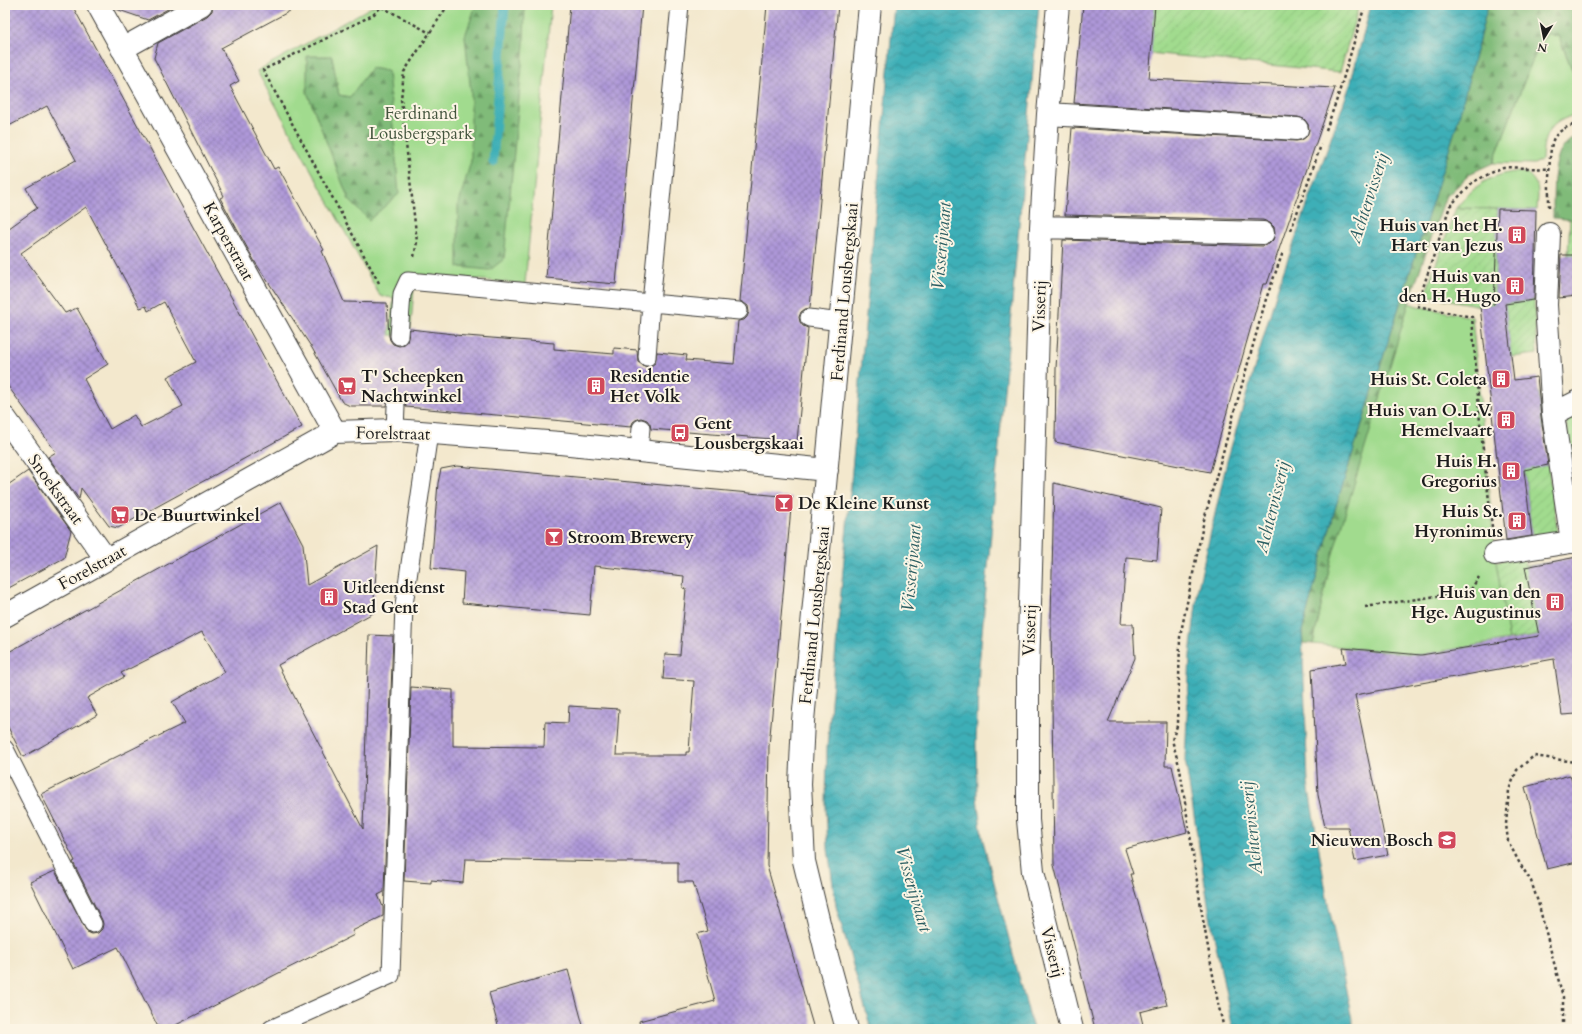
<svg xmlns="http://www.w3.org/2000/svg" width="1582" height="1034" font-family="Cardo,serif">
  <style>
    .green { fill: #a1db8e; stroke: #5e7c55 }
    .forest { fill: url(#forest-firs); stroke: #4e6c4a }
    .garden { fill: url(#garden-furrows); stroke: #5e7c55 }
    .water { fill: url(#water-waves); stroke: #2d666a }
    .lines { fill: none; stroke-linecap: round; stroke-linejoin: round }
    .stream { stroke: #3eafb7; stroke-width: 9 }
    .building { fill: url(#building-cross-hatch); fill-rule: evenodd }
    .service-casing { stroke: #3c3b37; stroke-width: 19 }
    .minor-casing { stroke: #3c3b37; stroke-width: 24 }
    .path { stroke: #3c3b37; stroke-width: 2.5; stroke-dasharray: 3 3; stroke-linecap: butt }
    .service { stroke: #fff; stroke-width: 17 }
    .minor { stroke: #fff; stroke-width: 22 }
    .labels { text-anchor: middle; stroke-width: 4; stroke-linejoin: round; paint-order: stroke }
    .park-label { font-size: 17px; fill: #44553e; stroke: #fcf5e5 }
    .poi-label { font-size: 17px; font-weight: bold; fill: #1c1c1c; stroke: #fcf5e5; text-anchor: end }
    .street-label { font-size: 17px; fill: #1c1c1c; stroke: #fcf5e5 }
    .water-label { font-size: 18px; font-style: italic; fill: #2b5e62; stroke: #fcf5e5 }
  </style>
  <defs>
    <pattern id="forest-firs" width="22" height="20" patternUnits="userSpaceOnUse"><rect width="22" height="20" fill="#80bb79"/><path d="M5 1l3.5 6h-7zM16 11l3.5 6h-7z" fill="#689762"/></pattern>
    <pattern id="garden-furrows" width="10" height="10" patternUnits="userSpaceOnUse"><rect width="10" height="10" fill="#a1db8e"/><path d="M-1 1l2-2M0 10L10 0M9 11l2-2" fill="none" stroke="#8abb7a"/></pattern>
    <pattern id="water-waves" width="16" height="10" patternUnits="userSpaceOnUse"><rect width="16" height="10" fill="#3eafb7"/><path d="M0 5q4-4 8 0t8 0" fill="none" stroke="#338e94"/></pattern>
    <pattern id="building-cross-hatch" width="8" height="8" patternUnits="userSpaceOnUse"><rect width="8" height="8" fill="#ae98d9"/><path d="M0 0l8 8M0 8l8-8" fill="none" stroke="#8d7baf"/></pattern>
  </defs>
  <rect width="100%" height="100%" fill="#fcf5e5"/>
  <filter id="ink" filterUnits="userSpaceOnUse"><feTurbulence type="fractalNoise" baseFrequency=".025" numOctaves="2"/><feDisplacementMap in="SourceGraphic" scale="8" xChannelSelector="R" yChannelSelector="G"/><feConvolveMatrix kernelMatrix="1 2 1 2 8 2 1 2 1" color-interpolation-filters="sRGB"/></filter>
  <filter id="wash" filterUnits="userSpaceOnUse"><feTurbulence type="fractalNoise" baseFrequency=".012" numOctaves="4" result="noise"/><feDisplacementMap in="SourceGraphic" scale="16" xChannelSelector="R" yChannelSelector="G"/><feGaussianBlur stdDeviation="0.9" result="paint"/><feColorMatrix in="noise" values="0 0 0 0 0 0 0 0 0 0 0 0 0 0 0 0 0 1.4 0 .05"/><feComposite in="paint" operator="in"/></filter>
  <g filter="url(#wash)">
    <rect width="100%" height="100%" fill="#f3e8cd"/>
    <path class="green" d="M375,5H551L525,284L415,274L410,337L389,335L394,298L380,296L257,71Z
      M1547,33L1559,37L1577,82V114C1550,122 1543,133 1542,160L1534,164L1493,163L1532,61Z
      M1513,172L1527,173C1541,186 1538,191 1537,210L1456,208C1474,187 1485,177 1513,172Z
      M1409,303L1417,306L1472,317L1495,554L1509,640L1419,655L1313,644L1331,560L1362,449Z
      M1577,411V456L1571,457L1566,422L1569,415Z"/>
    <path class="forest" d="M476,5H525L524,44L504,259L490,270L458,267V206L471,161V93L465,36Z
      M1488,5H1577V82L1559,37L1547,33L1532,61L1493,163L1471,173L1445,198L1412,293L1331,560L1313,644L1303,643L1302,631L1335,509L1457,124Z
      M307,56H332L339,95L350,97L371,68L388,71L399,194L369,220L349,200L307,92Z
      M1577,137V220L1553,218C1554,194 1549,145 1577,137Z"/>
    <path class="garden" d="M1155,5H1359L1340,72L1149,53L1151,49Z
      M1456,208L1498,209L1494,304L1481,306L1425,295Z
      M1570,219L1577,220V255H1568Z
      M1534,300L1537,354L1511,357L1505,304Z
      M1539,392L1544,430L1536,431L1541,466L1548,465L1559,540L1533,545L1515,394Z
      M1524,557L1525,566L1547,563L1528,580L1536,619L1563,632L1509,640L1496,562Z"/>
    <path class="water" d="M894,5H1039L979,666L976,743L977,797L982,837L1033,1029H871L836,906L828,849L826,807L827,747Z
      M1371,5H1488L1457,124L1335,509L1302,631L1308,783L1327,898L1354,1029H1233L1210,916L1185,759L1190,655L1198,588L1227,461L1278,287L1350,85Z"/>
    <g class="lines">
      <path class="stream" d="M493,162L505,5"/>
    </g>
    <g id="blocks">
      <path class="building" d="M5,5H72L302,427L118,528L109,526L81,488L79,499L48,457L56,452L5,382V231L37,208L26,188L76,160L47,106L5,128ZM86,207L140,308L146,306L148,311L164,302L196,362L167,377L183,406L141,427L134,415L110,429L84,379L108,364L77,308L65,313L21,253Z
        M116,5H175L148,20L116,9Z
        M213,5H301L221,48L239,81L230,86L274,169L278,167L324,250L322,251L344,302L387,303L389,336L390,340L393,344L399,346L403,345L407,342L410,329L454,334V335L554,343V349L614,354V348L637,350L638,362L642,365L647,367L651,366L655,363L657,352L687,355L686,360L734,364L738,321L744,320L747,317L749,312L748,306L744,303L740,301L767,5H838L810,308L805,309L801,312L799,317L800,322L803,326L808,328L797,441L651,429L650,424L647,420L641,418L637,419L633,422L631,427L406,407L405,401L401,397L397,396L391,397L387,401L386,406H350L342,402L312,348L255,262L220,198L224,196L154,58L158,43L207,16L212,11Z
        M570,5H642L616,284L546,278Z
        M1083,5H1155L1149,79L1335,88L1267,284H1263L1210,472L1055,442L1056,369L1063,240L1263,246L1269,244L1273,240L1275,234L1274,227L1270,223L1263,220L1065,215L1072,128L1296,141L1302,140L1307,136L1309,130L1308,124L1304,119L1298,117L1074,103Z
        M1498,209L1536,210L1534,300L1505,304L1514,380L1537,377L1541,416L1548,465L1524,470L1532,536L1506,540L1480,306L1494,304Z
        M1561,255H1577V296L1559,298Z
        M457,466L792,497L769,746L767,866L814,1029H640L639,1021L715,1001L697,934L708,931L693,882H678V862H613L465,859L463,883L431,880V883L404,881L411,687L453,690V746L544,747L545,722L568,723L569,706L619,709L616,755H686V752H689L694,681L663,679L665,654L680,655L686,589L683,588L684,576L594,566L590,615L462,603L464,572L431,568L438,483L441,469Z
        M28,471L71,531L64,558L5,590V487Z
        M1054,483L1161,508L1157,560L1126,557L1121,624H1133L1135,658L1108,722H1166L1165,766H1172L1187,832L1125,849L1133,874H1130L1167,1005L1140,1012L1144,1029H1095L1054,865L1051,620Z
        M281,502L303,544L307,585L378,546L373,613L278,665L363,829L369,635L393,636L384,892L378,895L383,907V916L352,931L354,935L168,1029H159L118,947L73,969L30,882L55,871L87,932L92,934L98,933L102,929L103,924L102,920L73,862L75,861L41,794L185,723L172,702L225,672L202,632L121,673L124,677L87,698L97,715L23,757L5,721V654Z
        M1577,557V714L1562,715L1554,659L1355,695L1388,855L1355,861L1348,827H1325L1318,795L1312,669L1346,663L1343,648L1421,655L1539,636L1525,567Z
        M1570,775L1577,799V862L1547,869L1525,787Z
        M568,970L584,1029H499L489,993Z"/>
    </g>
  </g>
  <g filter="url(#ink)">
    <use href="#blocks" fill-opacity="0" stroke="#3c3b37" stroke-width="1"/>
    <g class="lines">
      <g class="service-casing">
        <path id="service" d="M809,318L841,322
          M399,336L402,294L408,281L651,303L680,5
          M647,357L651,303L739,311
          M395,430L396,406
          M639,451L641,428
          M5,749L93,924
          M271,1029L391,975L404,605L429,433"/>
      </g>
      <g class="minor-casing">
        <path id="minor" d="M98,5L335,432
          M1058,5L1048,114L1041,227L1028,672V820L1033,872L1072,1029
          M122,49L201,5
          M1048,114L1297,129
          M1041,227L1263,233
          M1549,234L1546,305L1553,414L1577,402
          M1553,414L1572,542
          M5,418L106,559
          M1495,554L1577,541
          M5,616L335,432L395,430L560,443L827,470
          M847,1029L827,956L804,861L800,784L803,721L870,5"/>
      </g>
      <path class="path" d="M382,7L430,33
        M1326,130L1338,96L1365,5
        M1549,207C1549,194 1548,148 1554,138C1559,130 1568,126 1577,124
        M1291,230L1321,145
        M414,257L417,242L401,99L404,72L448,5
        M379,283L263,70L373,15L383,5
        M1492,527L1480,423L1472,317L1417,306L1450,206L1473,182L1503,167L1550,169
        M1365,607L1470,591L1479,577
        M1224,1029L1218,1003L1202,914L1180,769L1172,740L1178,723L1180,637L1204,520L1266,299L1283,252
        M1564,1029L1563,1025V997L1538,902L1531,881L1520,864L1508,841L1506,824L1509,790L1517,770L1534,756L1575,762"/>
      <use href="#service" class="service"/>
      <use href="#minor" class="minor"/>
    </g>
  </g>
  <defs>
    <g id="building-square" transform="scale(1)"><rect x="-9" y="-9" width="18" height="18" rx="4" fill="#d1495b" stroke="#fcf5e5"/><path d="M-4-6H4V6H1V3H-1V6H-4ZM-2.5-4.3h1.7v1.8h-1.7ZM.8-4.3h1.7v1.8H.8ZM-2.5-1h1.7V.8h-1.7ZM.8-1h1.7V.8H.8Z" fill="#fff"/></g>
    <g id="supermarket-square" transform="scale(1)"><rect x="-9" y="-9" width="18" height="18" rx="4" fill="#d1495b" stroke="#fcf5e5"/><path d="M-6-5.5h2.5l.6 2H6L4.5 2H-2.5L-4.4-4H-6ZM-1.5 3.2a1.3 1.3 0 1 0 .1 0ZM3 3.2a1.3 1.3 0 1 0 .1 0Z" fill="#fff"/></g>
    <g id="bus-square" transform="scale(1)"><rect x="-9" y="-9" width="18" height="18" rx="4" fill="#d1495b" stroke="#fcf5e5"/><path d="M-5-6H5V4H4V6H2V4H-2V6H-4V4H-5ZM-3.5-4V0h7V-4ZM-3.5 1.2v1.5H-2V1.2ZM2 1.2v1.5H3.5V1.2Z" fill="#fff"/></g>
    <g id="bar-square" transform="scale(1)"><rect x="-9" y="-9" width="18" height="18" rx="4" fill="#d1495b" stroke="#fcf5e5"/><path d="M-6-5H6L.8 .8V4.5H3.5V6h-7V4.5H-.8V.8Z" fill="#fff"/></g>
    <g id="school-square" transform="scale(1)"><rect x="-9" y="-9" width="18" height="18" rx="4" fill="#d1495b" stroke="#fcf5e5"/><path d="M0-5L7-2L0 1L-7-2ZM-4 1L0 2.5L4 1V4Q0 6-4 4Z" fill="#fff"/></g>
  </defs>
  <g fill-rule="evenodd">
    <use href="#building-square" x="1517" y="235"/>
    <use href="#building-square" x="1515" y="286"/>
    <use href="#building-square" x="1501" y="379"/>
    <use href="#supermarket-square" x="347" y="386"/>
    <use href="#building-square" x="596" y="386"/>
    <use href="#building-square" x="1506" y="420"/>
    <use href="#bus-square" x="680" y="433"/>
    <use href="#building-square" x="1511" y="471"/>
    <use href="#bar-square" x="784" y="503"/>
    <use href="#supermarket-square" x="120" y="515"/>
    <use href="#building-square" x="1517" y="521"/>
    <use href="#bar-square" x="554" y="537"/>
    <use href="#building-square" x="329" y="597"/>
    <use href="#building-square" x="1555" y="602"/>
    <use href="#school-square" x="1447" y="840"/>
  </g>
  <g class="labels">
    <g class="park-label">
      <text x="421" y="119">Ferdinand<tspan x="421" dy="20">Lousbergspark</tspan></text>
    </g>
    <g class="poi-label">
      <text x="1503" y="231">Huis van het H.<tspan x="1503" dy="20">Hart van Jezus</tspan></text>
      <text x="1501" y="282">Huis van<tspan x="1501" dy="20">den H. Hugo</tspan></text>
      <text x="361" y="382" text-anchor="start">T' Scheepken<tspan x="361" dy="20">Nachtwinkel</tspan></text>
      <text x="610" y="382" text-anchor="start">Residentie<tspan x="610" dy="20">Het Volk</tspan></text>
      <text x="1487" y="385">Huis St. Coleta</text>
      <text x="1492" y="416">Huis van O.L.V.<tspan x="1492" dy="20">Hemelvaart</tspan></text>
      <text x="694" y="429" text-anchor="start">Gent<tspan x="694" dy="20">Lousbergskaai</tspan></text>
      <text x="1497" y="467">Huis H.<tspan x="1497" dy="20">Gregorius</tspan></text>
      <text x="798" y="509" text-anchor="start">De Kleine Kunst</text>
      <text x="1503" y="517">Huis St.<tspan x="1503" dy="20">Hyronimus</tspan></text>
      <text x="134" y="521" text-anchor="start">De Buurtwinkel</text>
      <text x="568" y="543" text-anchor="start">Stroom Brewery</text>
      <text x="343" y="593" text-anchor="start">Uitleendienst<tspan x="343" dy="20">Stad Gent</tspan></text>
      <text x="1541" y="598">Huis van den<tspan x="1541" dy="20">Hge. Augustinus</tspan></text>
      <text x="1433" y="846">Nieuwen Bosch</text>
    </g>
    <g class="street-label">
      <text transform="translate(229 241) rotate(61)" y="6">Karperstraat</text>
      <text transform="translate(844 292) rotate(-85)" y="6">Ferdinand Lousbergskaai</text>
      <text transform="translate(1039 306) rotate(-88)" y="6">Visserij</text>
      <text transform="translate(393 433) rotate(1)" y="6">Forelstraat</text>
      <text transform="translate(56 489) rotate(54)" y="6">Snoekstraat</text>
      <text transform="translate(92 567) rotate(-29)" y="6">Forelstraat</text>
      <text transform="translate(814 615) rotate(-84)" y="6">Ferdinand Lousbergskaai</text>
      <text transform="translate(1029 630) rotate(-88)" y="6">Visserij</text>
      <text transform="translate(1053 952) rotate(76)" y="6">Visserij</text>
    </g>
    <g class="water-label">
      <text transform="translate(1368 198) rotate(-72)" y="6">Achtervisserij</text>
      <text transform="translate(941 246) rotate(-85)" y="6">Visserijvaart</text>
      <text transform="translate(1272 507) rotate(-76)" y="6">Achtervisserij</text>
      <text transform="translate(911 568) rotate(-85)" y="6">Visserijvaart</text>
      <text transform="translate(1251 828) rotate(-96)" y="6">Achtervisserij</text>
      <text transform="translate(914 889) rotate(74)" y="6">Visserijvaart</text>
    </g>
  </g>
  <rect width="1582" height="1034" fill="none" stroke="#fcf5e5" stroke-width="20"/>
  <g transform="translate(1544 38) rotate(190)" stroke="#fcf5e5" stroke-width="3" paint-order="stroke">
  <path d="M0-3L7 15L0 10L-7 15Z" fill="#1c1c1c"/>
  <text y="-6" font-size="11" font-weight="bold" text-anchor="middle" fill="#1c1c1c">N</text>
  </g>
</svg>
